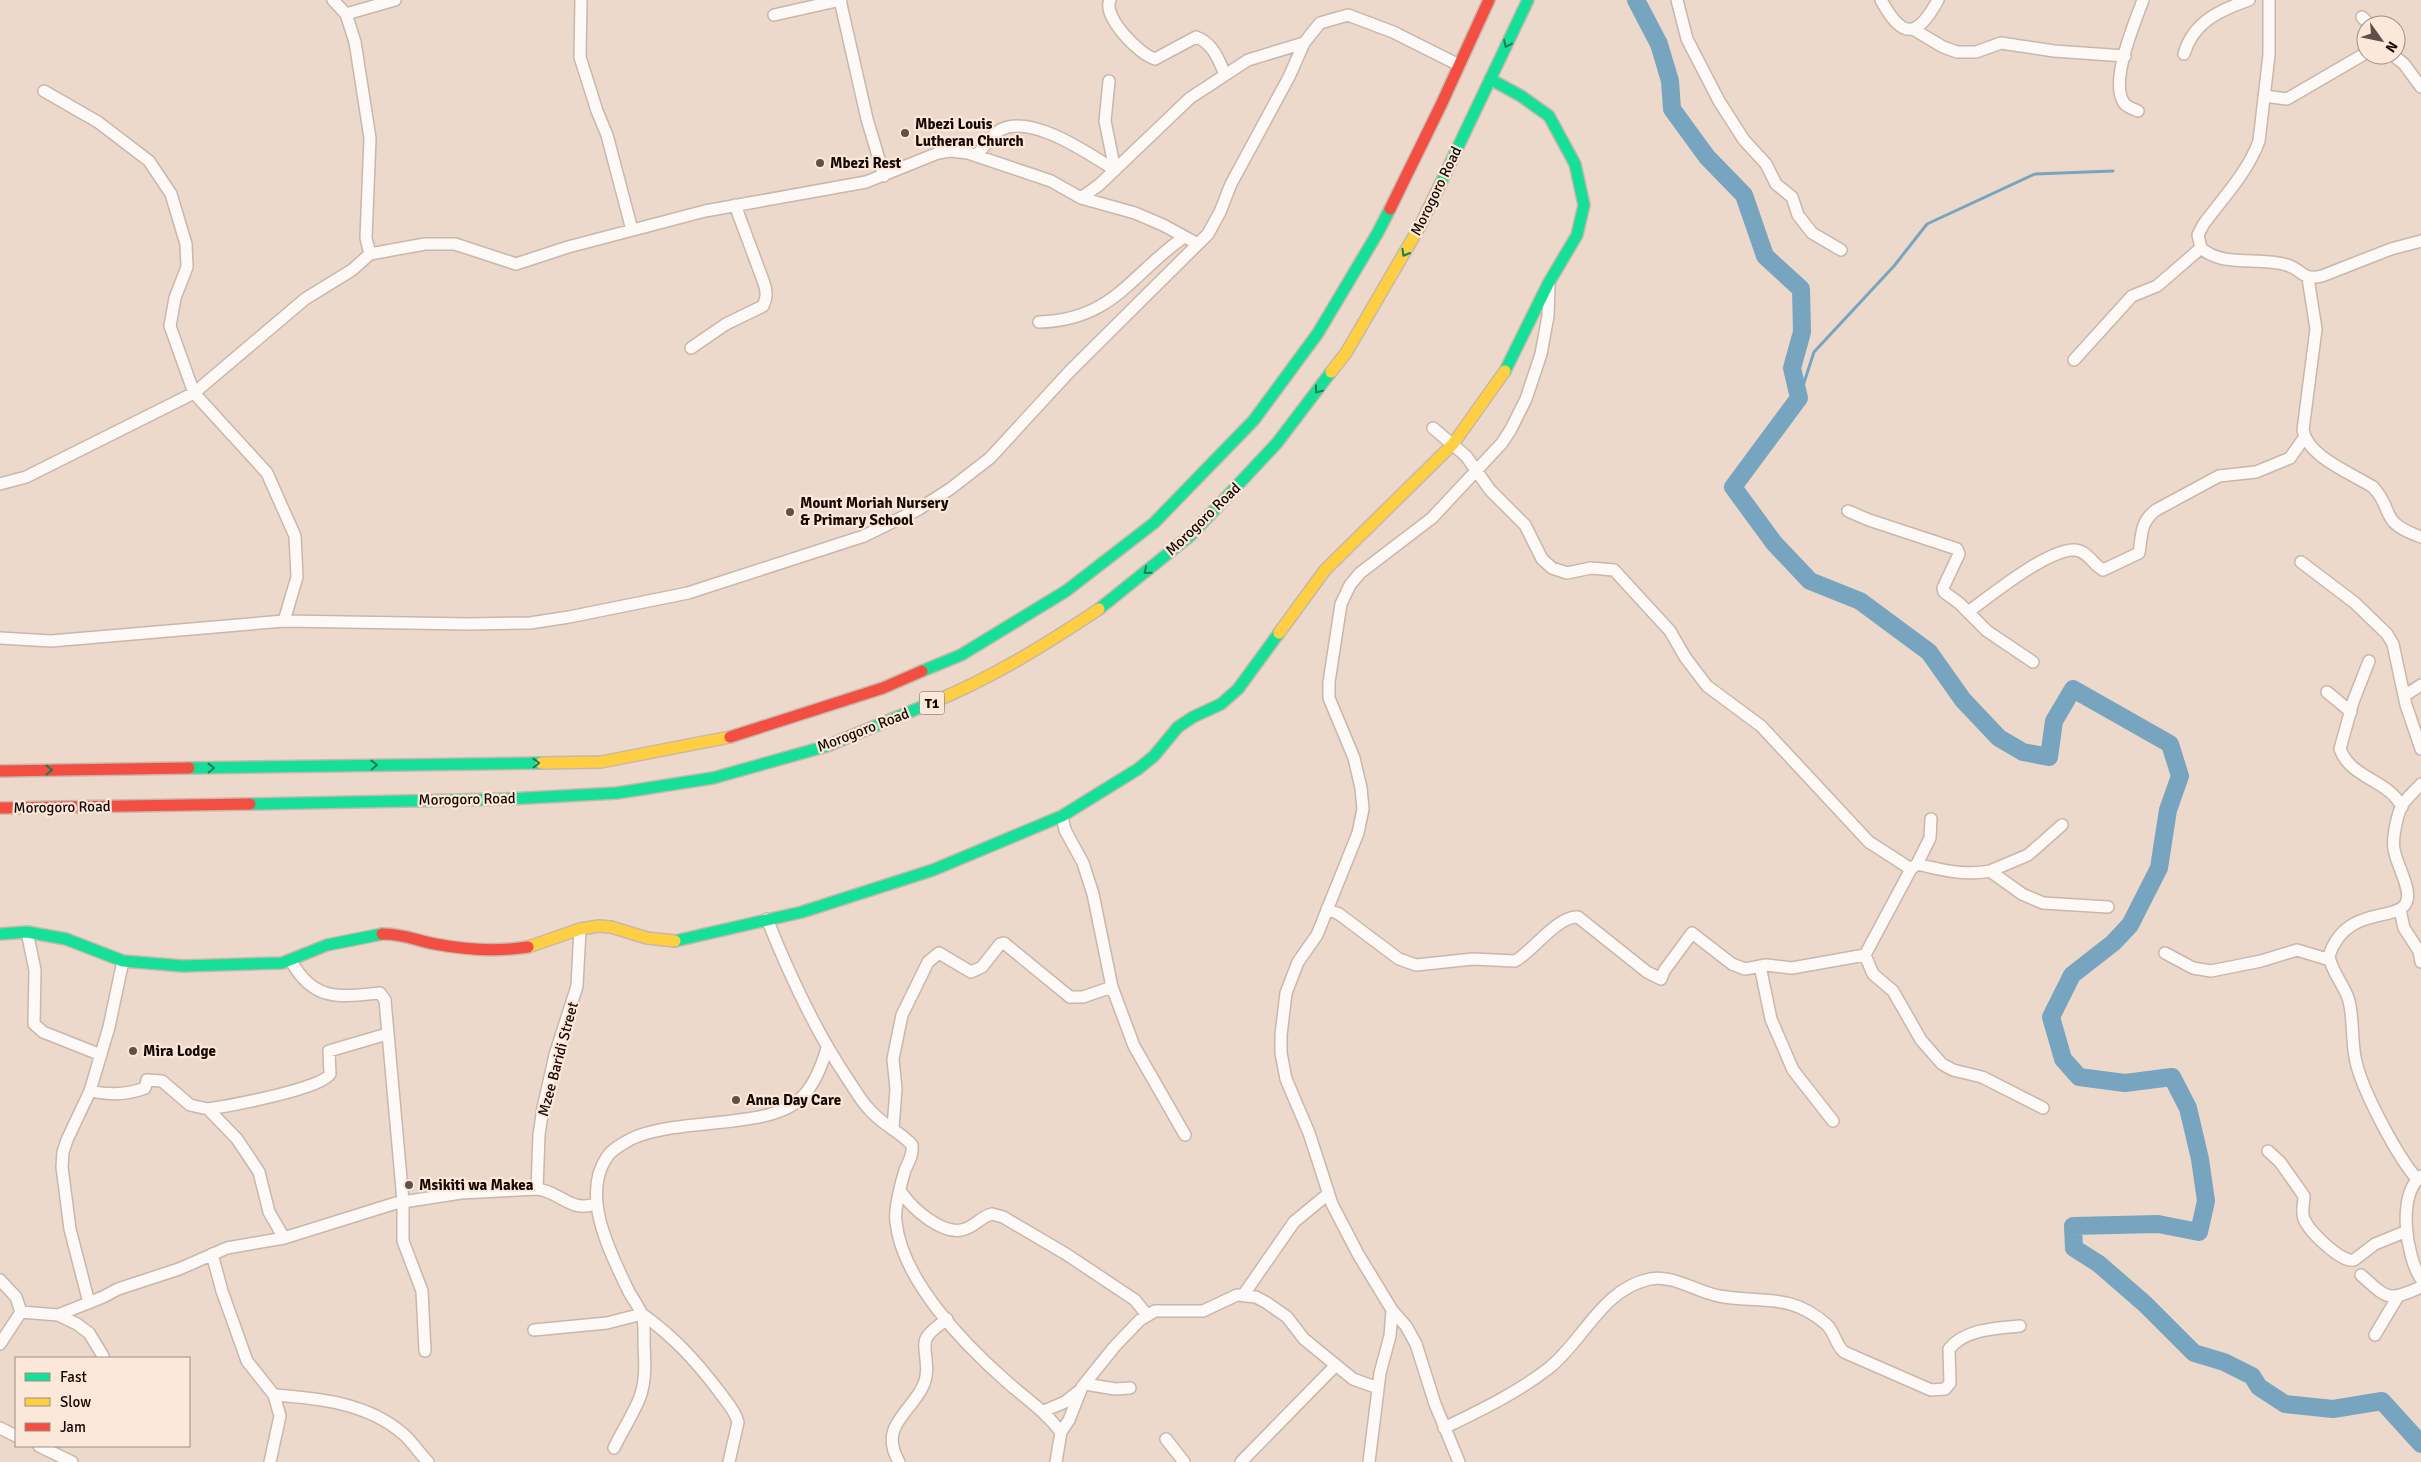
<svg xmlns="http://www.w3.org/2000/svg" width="2421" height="1462" font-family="Signika,sans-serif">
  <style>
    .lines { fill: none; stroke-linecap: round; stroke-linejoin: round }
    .stream { stroke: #77a5bf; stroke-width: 3 }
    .river { stroke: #77a5bf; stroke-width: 18 }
    .street-casing { stroke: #c8b7ab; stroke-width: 14 }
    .fast-casing { stroke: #c8b7ab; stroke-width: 14 }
    .slow-casing { stroke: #c8b7ab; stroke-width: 14 }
    .jam-casing { stroke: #c8b7ab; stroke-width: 14 }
    .street { stroke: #fcf9f7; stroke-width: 11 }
    .fast { stroke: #16e098; stroke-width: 11 }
    .slow { stroke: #ffcf43; stroke-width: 11 }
    .jam { stroke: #f24e42; stroke-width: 11 }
    .oneway { stroke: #167e54 }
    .poi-dot { fill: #615048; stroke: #fbe8db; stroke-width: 2 }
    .labels { text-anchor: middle; stroke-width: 4.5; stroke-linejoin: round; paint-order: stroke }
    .shield { fill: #fbe8db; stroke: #5a4a42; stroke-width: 1 }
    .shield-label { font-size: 14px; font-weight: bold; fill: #150701 }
    .poi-label { font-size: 15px; font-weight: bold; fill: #150701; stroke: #fbe8db; text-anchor: start }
    .street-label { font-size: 15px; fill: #150701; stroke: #fbe8db }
  </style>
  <rect width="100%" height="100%" fill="#edd9cb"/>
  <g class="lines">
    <path class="stream" d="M1799,398L1814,352L1894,266L1927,224L2035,174L2113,171"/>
    <path class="river" d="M1636,0L1659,44L1670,81L1672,109L1707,157L1744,195L1765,256L1801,289L1802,332L1792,368L1799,398L1733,487L1774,543L1810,581L1860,601L1929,652L1963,700L1999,738L2023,752L2049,757L2054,721L2073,689L2170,744L2180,776L2168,810L2159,868L2130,925L2113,943L2072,975L2051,1017L2063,1059L2079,1077L2125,1083L2172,1077L2188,1108L2200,1159L2206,1201L2199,1232L2158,1224L2073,1226L2074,1248L2099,1264L2145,1304L2194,1353L2224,1362L2252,1376L2259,1387L2285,1404L2333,1409L2382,1401L2421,1444"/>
    <g class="street-casing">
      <path id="street" d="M333,0L346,14L355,42L370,138L366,238L370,254
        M581,0L580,57L597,111L607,135L632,230
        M840,0L867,119L884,176
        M1110,0C1102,17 1140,55 1155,59L1196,37C1213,43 1218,59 1225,74
        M1677,0L1687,39L1719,101L1744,140L1766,164L1776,184L1792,197L1798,215L1812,233L1841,250
        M1881,0C1902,38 1916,40 1938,0
        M2269,0V55L2259,141C2248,172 2222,199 2203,225L2198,235L2201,248C2223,268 2260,256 2287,265C2303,270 2302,281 2322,276L2391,249L2421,241
        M346,14L395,0
        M774,15L841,0
        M2362,17L2370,25
        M1913,29L1943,47L1957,52H1976L2001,43L2054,51L2125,56
        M2184,54C2193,22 2220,10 2249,0
        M2393,55L2404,64L2421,87
        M1109,81L1105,121L1115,170
        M44,91L98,122L149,161L171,194L186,244L187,267L175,298L170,326L194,393L267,473L295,536L297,577L284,621
        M2264,96L2287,99L2366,53
        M2138,111C2133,109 2127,107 2124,103C2109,82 2135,22 2143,0
        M976,156C983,148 991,136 1000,130C1031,113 1089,154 1115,170
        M1081,198L1099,185L1190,98L1248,60L1304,43
        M2308,278L2316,329L2303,430C2308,457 2351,473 2373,487C2396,512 2377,521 2421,537
        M1039,322C1113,320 1130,275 1184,237
        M691,348L726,324L763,306C767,298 767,292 764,283L735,205
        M2074,360L2132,296L2157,286L2201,248
        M0,484L26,477L194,393L305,299L352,270L370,254L425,244H455L516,264L568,247L705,211L866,182L938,153L950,151L968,153L1051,181L1081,198L1135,213L1163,225L1198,244
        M1848,511L1869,520L1957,549L1959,554L1943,588L1944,592L1959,603L1987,631L2033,662
        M2301,562L2355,603L2387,634L2393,644L2406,705L2421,749
        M1968,612C1990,596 2049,548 2075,550C2088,551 2093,565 2103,570L2139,553C2142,535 2140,522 2156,510L2219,476L2256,472L2290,458L2304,438
        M0,638L51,641L284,621L469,624L530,623L569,617L688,593L864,536L919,509L950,489L990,458L1070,371L1208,234L1220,212L1231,184L1289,77L1304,43L1320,23L1348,15L1393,32L1459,65
        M2369,661L2353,702L2340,749C2351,779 2388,779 2402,807
        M2327,692L2351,712
        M2404,696L2421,685
        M1062,816L1065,830L1083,863L1093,894L1112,987L1134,1046L1185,1135
        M1917,864L1930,838L1931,819
        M1911,869L1917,864C1941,870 1966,876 1990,871L2022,894L2043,903L2108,907
        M1990,871L2028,855L2062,825
        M1327,909L1339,914L1399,959L1416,965L1473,959L1515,961C1532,952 1558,915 1578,917L1647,972L1661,979L1664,971L1692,933L1732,964L1745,969L1766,965L1792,968L1865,955L1911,869L1869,842L1761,726L1707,686L1685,657L1670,631L1614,570L1591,568L1567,573L1552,568L1542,559L1525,525L1490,490L1466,456L1433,428
        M2400,910L2404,928L2419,951L2421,962
        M767,919C789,974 814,1029 847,1078C854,1088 860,1100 869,1109C881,1124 899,1131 912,1145C913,1155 909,1161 905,1170C901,1183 894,1210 896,1222C902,1280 964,1344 1006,1381C1025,1398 1045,1411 1061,1432L1056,1462
        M27,932L35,970L34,1024L43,1032L101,1055
        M2165,953L2193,968L2211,971L2261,961L2297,950L2330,960
        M1865,955L1873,974L1893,991L1921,1040L1942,1064L1953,1070L1982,1077L2043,1108
        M291,961C314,1002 339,997 380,993L385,1000L403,1201V1241L422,1291L425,1351
        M1760,966L1771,1019L1793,1070L1833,1121
        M90,1091L109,1027L123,961
        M208,1109C228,1106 322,1089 330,1074L329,1051L387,1034
        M893,1128L896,1089L893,1059L902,1015L928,962L939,953L971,972L982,967L1000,944L1004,943L1070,997H1083L1112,987
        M2268,1151L2280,1162L2304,1196C2304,1204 2301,1212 2304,1219C2309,1231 2341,1263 2354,1260L2375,1244L2407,1231
        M2421,1176C2397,1196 2406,1256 2421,1279
        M2417,1179C2397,1156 2363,1092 2356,1062C2351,1041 2354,1021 2349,1001C2345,986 2331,971 2329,956C2345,905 2397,922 2406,903C2413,891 2396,864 2394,849C2392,839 2397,817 2401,807C2405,799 2415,791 2421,784
        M537,1189L539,1135L543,1108L555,1055L577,986L580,929
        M901,1192C912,1208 943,1237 965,1229C975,1226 982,1216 992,1214L1003,1217L1066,1254L1135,1300L1147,1315
        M212,1254L222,1291L247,1361L274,1395C318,1398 367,1403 402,1433C412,1441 419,1453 428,1462
        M2361,1275C2388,1299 2387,1302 2421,1287
        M0,1280L16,1297L21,1312
        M1244,1294L1294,1222L1328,1194
        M89,1303L70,1229L62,1167L63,1152L67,1140L90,1091C108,1095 127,1095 145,1088L147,1080L162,1081L190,1105L208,1109L237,1139L259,1172L269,1212L284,1238
        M58,1315L103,1297L118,1289L179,1269L227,1248L284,1238L396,1203L461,1193L537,1189C559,1191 571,1213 595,1204
        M534,1330L607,1323L642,1314C673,1336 695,1360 718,1390C725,1400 735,1410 738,1422L729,1462
        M2375,1335L2397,1298
        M0,1344L21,1312L58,1315L77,1324L89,1333L103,1356
        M1085,1384L1115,1389L1130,1388
        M1044,1411L1065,1402L1079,1391
        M0,1428L16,1436
        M1444,1428C1481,1410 1517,1393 1549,1368C1584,1340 1602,1289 1650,1279C1672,1274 1697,1292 1719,1296C1762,1304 1789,1292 1826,1324C1835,1332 1835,1344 1844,1352L1931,1390L1945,1389L1950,1383L1949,1349C1965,1329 1996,1328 2020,1326
        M1061,1432L1069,1420L1082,1387L1115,1346L1140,1320L1155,1311H1203L1237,1295L1256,1297L1267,1303L1287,1317L1304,1339L1353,1379L1378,1388
        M1166,1439L1184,1462
        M39,1446L72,1462
        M614,1448C622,1431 633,1415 640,1397C646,1381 645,1362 644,1345C644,1335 645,1324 642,1315C639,1307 633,1299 629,1292C611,1254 580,1196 607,1157C612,1149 622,1144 631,1139C676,1117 771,1130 801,1098C814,1086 822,1065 827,1048
        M270,1462L280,1416L274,1395
        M899,1462C879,1427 908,1415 922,1388C933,1368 920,1347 927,1337C932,1329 940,1325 947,1319
        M1241,1462L1336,1365
        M1369,1462L1380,1373L1390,1336L1392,1310
        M1459,1462L1435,1404L1416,1344L1406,1326L1392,1310L1358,1254L1332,1204L1309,1133L1286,1079L1281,1053V1035L1286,993L1298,962L1317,935L1358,833L1363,809L1361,788L1354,758L1329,698V682L1341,604L1350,585L1360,573L1432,518L1502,443L1511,429L1526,399L1541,354L1548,316L1549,286"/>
    </g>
    <g class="fast-casing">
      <path id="fast" d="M1490,79L1521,96L1549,116L1575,164L1584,205L1577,235L1548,284L1505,371
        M1437,191L1528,0
        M1099,609L1191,535L1277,443L1331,372
        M922,671L961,655L1066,591L1154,523L1254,420L1318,333L1377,234L1390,209
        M189,768L541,763
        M250,804L507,799L617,793L713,778L827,746L931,703
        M0,934L27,932L66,939L123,961L183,966L282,963L327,945L382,934
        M675,941L802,912L933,870L1062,816L1138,769L1154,756L1178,727L1193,717L1221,704L1238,689L1279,633"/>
    </g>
    <g class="slow-casing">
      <path id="slow" d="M1331,372L1346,353L1420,226L1437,191
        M1279,633L1325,570L1453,444L1505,371
        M931,703C992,678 1045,645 1099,609
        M541,763L601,762L730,737
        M528,947L580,929L599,926L611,927L647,938L675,941"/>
    </g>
    <g class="jam-casing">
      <path id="jam" d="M1390,209L1441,105L1489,0
        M730,737L883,688L922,671
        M0,771L189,768
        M0,808L250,804
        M382,934C404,934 415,940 435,944C467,950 496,952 528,947"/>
    </g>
    <use href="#street" class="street"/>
    <use href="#fast" class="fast"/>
    <use href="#slow" class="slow"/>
    <use href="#jam" class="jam"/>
  </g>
  <defs><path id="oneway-chevron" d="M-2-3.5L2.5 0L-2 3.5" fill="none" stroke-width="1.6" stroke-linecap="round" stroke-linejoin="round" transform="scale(1.25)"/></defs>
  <g class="oneway">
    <use href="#oneway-chevron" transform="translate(1507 44) rotate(115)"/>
    <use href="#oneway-chevron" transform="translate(1405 253) rotate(120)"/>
    <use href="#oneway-chevron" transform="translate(1318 390) rotate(127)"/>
    <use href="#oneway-chevron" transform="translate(1147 571) rotate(141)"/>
    <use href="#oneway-chevron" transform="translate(536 763) rotate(-1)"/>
    <use href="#oneway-chevron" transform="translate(374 765) rotate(-1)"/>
    <use href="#oneway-chevron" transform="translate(211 768) rotate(-1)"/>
    <use href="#oneway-chevron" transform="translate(49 770) rotate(-1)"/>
  </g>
  <g class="poi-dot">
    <circle cx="905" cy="133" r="5"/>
    <circle cx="820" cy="163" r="5"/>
    <circle cx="790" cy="512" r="5"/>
    <circle cx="133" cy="1051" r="5"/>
    <circle cx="736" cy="1100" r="5"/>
    <circle cx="409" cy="1185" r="5"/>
  </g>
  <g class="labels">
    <rect class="shield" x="919.5" y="691.5" width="25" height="23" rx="4"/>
    <g class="shield-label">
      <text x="932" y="708">T1</text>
    </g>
    <g class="poi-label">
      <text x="915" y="129">Mbezi Louis<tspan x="915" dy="17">Lutheran Church</tspan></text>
      <text x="830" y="168">Mbezi Rest</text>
      <text x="800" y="508">Mount Moriah Nursery<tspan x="800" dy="17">&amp; Primary School</tspan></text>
      <text x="143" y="1056">Mira Lodge</text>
      <text x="746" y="1105">Anna Day Care</text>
      <text x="419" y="1190">Msikiti wa Makea</text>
    </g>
    <g class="street-label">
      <text transform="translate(1436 191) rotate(-64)" y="5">Morogoro Road</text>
      <text transform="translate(1203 519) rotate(-44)" y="5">Morogoro Road</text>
      <text transform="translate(863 730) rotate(-21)" y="5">Morogoro Road</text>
      <text transform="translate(467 799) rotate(-1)" y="5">Morogoro Road</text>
      <text transform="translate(62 807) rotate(-1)" y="5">Morogoro Road</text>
      <text transform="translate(558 1059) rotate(-75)" y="5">Mzee Baridi Street</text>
    </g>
  </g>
  <rect x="15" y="1357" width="175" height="90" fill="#fbe8db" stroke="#9f8e84"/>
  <rect x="25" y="1373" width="25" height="8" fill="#16e098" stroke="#9f8e84"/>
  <text x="60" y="1382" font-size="15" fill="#150701">Fast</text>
  <rect x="25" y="1398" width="25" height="8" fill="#ffcf43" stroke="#9f8e84"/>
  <text x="60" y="1407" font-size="15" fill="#150701">Slow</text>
  <rect x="25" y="1423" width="25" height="8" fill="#f24e42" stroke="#9f8e84"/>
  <text x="60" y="1432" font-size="15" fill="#150701">Jam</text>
  <g transform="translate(2381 40) rotate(123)"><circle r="24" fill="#fbe8db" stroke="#9f8e84"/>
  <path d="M0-4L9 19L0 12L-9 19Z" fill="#615048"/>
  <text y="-8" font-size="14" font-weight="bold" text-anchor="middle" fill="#150701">N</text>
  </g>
</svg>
